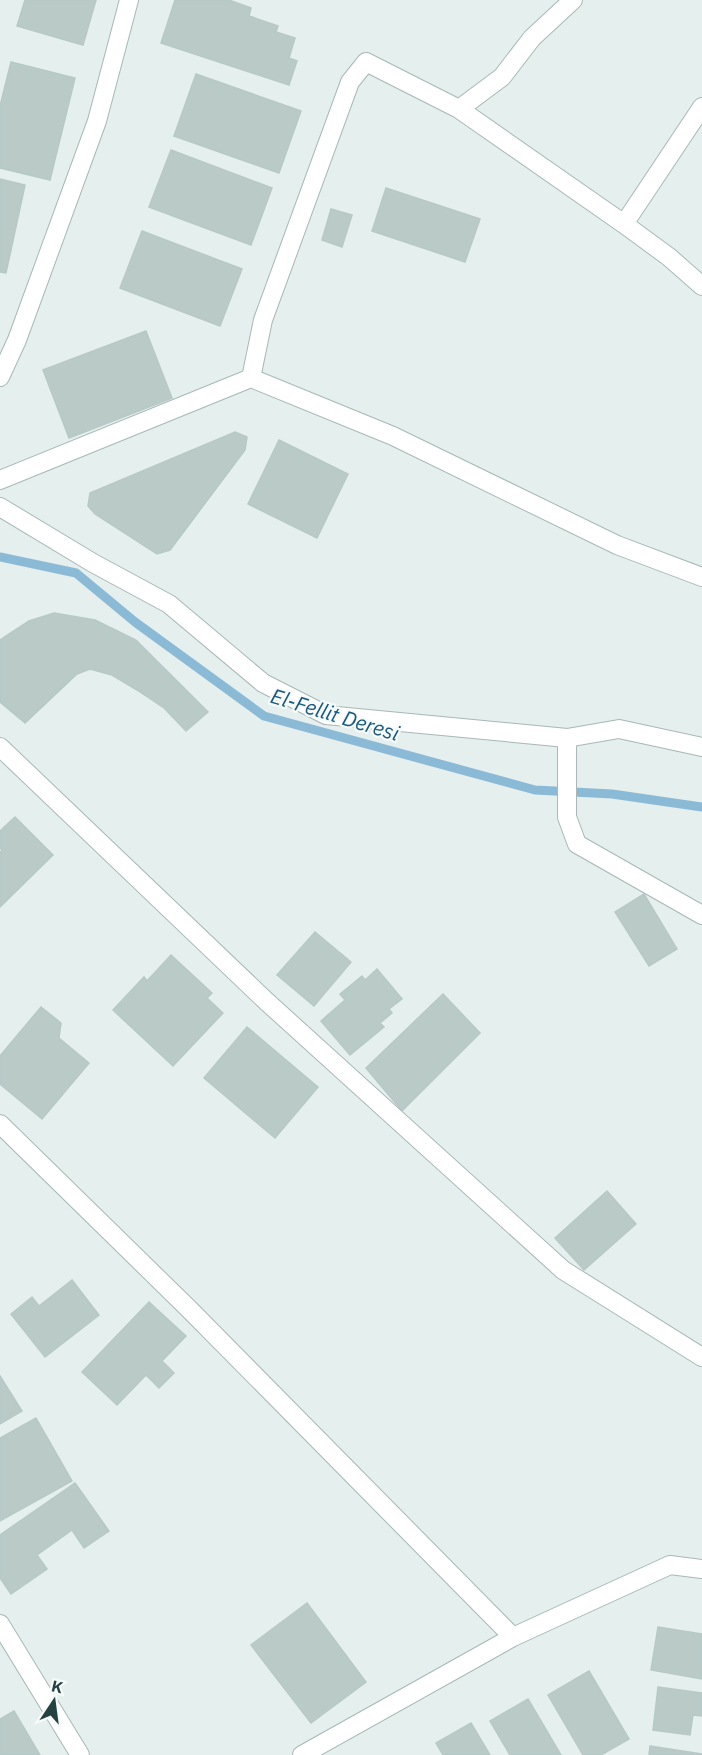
<svg xmlns="http://www.w3.org/2000/svg" width="702" height="1755" font-family="'IBM Plex Sans',sans-serif">
  <style>
    .lines { fill: none; stroke-linecap: round; stroke-linejoin: round }
    .stream { stroke: #8bbad6; stroke-width: 9 }
    .building { fill: #bacac7; stroke: #b7c9c6; stroke-width: 1.5 }
    .minor-casing { stroke: #a7b8b6; stroke-width: 20 }
    .minor { stroke: #fff; stroke-width: 18 }
    .labels { text-anchor: middle; stroke-width: 4.5; stroke-linejoin: round; paint-order: stroke }
    .water-label { font-size: 21px; font-style: italic; fill: #195982; stroke: #f6fbfa }
  </style>
  <rect width="100%" height="100%" fill="#e5efed"/>
  <g class="lines">
    <path class="stream" d="M0,557L76,573L135,622L264,716L535,790L612,794L702,807"/>
  </g>
  <path class="building" d="M25,0H96L83,45L17,26Z
    M175,0H229L251,8L249,16L278,26L276,32L295,38L289,58L297,61L289,85L161,43Z
    M11,62L75,78L50,180L0,168V106Z
    M196,74L301,111L279,173L174,136Z
    M171,150L272,188L251,245L149,207Z
    M0,179L25,185L6,273L0,272Z
    M386,188L480,219L465,262L372,231Z
    M331,209L352,215L342,247L322,240Z
    M142,231L242,269L220,326L120,288Z
    M146,331L172,398L69,438L43,370Z
    M235,432L247,437L245,450L170,550L157,554L95,514L88,506L90,493Z
    M279,440L348,474L317,538L248,504Z
    M54,613L95,620L136,640L208,712L186,731L164,708L137,690L112,675L90,669L77,674L25,723L0,702V640L29,621Z
    M15,817L53,855L0,907V852L2,850L0,848V831Z
    M644,894L677,949L649,966L615,912Z
    M315,932L351,962L314,1006L277,975Z
    M171,955L212,993L207,998L223,1013L173,1066L113,1010L144,977L147,981Z
    M377,969L402,999L389,1009L392,1013L380,1023L384,1027L350,1055L321,1021L345,1000L340,994L362,976L365,980Z
    M443,994L480,1033L402,1111L366,1068Z
    M41,1007L61,1023L59,1038L89,1063L42,1119L0,1084V1056Z
    M247,1027L318,1087L275,1138L204,1078Z
    M607,1191L636,1224L584,1270L555,1238Z
    M72,1280L99,1315L45,1357L11,1314L32,1297L39,1306Z
    M149,1302L186,1336L162,1361L174,1373L159,1388L146,1375L117,1405L82,1372Z
    M0,1376L22,1411L0,1424Z
    M36,1418L72,1481L0,1521V1438Z
    M75,1483L109,1531L84,1548L72,1530L37,1555L47,1569L11,1594L0,1578V1535Z
    M307,1603L366,1682L311,1723L251,1645Z
    M658,1627L702,1634V1679L651,1670Z
    M589,1671L629,1739L601,1755H583L548,1695Z
    M658,1687L702,1693V1716L693,1715L690,1735L653,1730Z
    M528,1699L561,1755H510L490,1721Z
    M14,1711L40,1755H0V1719Z
    M471,1723L490,1755H443L436,1743Z
    M650,1746L702,1754V1755H649Z"/>
  <g class="lines">
    <g class="minor-casing">
      <path id="minor" d="M459,109L502,77L532,38L573,0
        M624,224L702,107
        M0,377L17,340L97,121L129,0
        M251,378L263,320L350,82L366,62L459,109L624,224L669,257L702,286
        M0,480L251,378L393,436L617,545L702,577
        M0,507L93,563L169,604L263,683L326,715L567,738L619,729L702,747
        M567,738V817L577,844L702,915
        M0,747L266,1001L563,1270L702,1357
        M0,1124L189,1309L513,1637
        M0,1624L80,1755
        M302,1755L513,1637L574,1609L670,1565L702,1569"/>
    </g>
    <use href="#minor" class="minor"/>
  </g>
  <g class="labels">
    <g class="water-label">
      <text transform="translate(335 715) rotate(17)" y="7">El-Fellit Deresi</text>
    </g>
  </g>
  <g transform="translate(54 1701) rotate(13)" stroke="#f6fbfa" stroke-width="4.5" paint-order="stroke">
  <path d="M0-4.5L10 22L0 15L-10 22Z" fill="#234241"/>
  <text y="-9" font-size="16" font-weight="bold" text-anchor="middle" fill="#234241">K</text>
  </g>
</svg>
